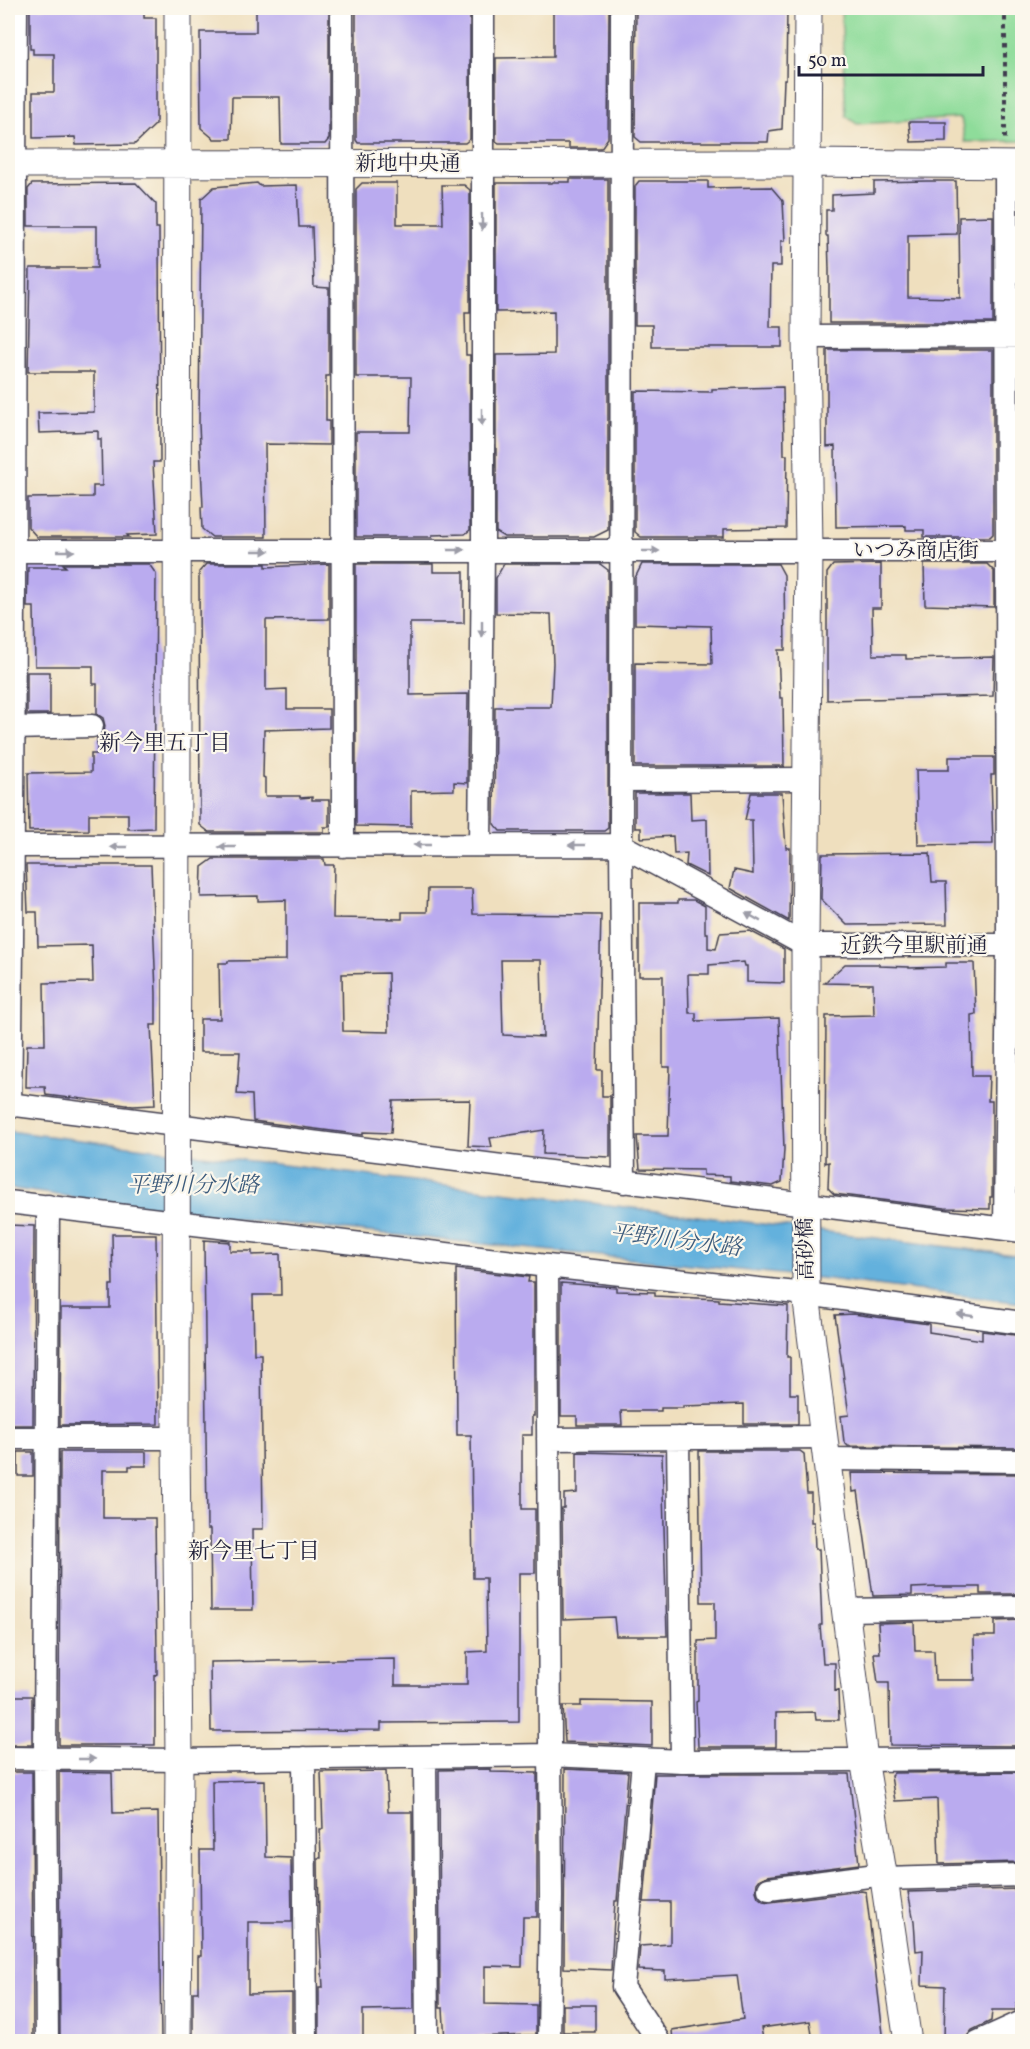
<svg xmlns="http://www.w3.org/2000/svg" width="1030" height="2049" font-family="Vollkorn,'Noto Serif JP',serif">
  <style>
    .green { fill: #8edc9a; stroke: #587f6a; stroke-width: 1.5 }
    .water { fill: #63b1dd; stroke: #426a8c; stroke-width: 1.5 }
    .building { fill: #baabef; fill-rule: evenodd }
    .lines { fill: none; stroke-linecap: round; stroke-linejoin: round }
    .minor-casing { stroke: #413e4f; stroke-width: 25 }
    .tertiary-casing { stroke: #413e4f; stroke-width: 29 }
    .path { stroke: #413e4f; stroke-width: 4; stroke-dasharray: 4.5 4.5; stroke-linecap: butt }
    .minor { stroke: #fff; stroke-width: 22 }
    .tertiary { stroke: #fff; stroke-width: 27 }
    .oneway { fill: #9c9ca7 }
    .labels { text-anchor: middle; stroke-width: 4.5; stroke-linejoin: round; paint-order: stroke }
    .street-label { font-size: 21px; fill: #22223b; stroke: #fbf7ec }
    .neighbourhood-label { font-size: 22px; fill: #22223b; stroke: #fbf7ec }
    .water-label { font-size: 22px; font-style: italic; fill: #3c5b7c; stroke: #fbf7ec }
  </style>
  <rect width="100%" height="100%" fill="#fbf7ec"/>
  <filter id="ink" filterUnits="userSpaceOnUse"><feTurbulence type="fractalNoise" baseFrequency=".0167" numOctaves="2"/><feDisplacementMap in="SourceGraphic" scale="12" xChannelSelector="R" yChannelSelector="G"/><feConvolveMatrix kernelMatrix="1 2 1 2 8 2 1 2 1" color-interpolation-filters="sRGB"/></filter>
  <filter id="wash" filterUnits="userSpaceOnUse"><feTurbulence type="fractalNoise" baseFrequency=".008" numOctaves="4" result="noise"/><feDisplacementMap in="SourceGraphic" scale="24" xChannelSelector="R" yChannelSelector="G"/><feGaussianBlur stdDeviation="1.35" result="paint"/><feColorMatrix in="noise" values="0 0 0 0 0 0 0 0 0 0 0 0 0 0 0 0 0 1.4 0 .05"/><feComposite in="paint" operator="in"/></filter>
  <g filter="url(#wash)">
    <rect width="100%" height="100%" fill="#efdfbe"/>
    <path class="green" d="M841,8H1022V141L965,142L961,118L857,124L846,116Z"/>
    <path class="water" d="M8,1131L1022,1256V1303L828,1279L199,1215L8,1188Z"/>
    <g id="blocks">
      <path class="building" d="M30,8H144V18H156V124L135,144L76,145L75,137L33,138V92H54V54H33V49H30Z
        M256,8H329V139L325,144H281L280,97H232L231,139H214L201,128L200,32H256Z
        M356,8H470V139L465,143H358L356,140Z
        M553,8H609L608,138L601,148H569V143H499L496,141V58L553,57Z
        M636,8L787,10L786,80H784L782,129L769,131L768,142H641L635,137Z
        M909,122H946V141L911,142Z
        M570,179H608V530L594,537H504L496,532V355L554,354V311L496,312V183H552L553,182H570Z
        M639,181H708V188L771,187L783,201L785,241H781V266H771L770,327H782V347H652V325H635V186Z
        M927,181H956L957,234L908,235V297L960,298L959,217L993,216V323H829V269L828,236H826V210H832V195L874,193V182Z
        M136,183L156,204V228H159L160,462H153L157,534L127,535L129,537H37L28,527V498L93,497V486H102L101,439H98V431L39,433L38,413L94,412V372H28L30,268H97V226H28V189L32,184Z
        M257,183L260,186L297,185L299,227H312L314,287L329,288V376H326V421H329V445L265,444L266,537H212L202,529L201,507H203L199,424L201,199L214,187Z
        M362,183H397V224H443L442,185H464L470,190V312H465L466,355H470V530L465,534L432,535V537H356V432H410L411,377H356V189Z
        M1020,216H1023V323L1020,322Z
        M827,350H993V534L990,537H924V530H906V526L836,527L835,446L827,447Z
        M783,387L784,455H787L786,528L724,529V537H641L635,532V391L712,392V389Z
        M1020,449H1023V527H1020Z
        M63,564H149L156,574L154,828L128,829V814H89V830L29,831L28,773L91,772V754H97V738L104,733L105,726L103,718L97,714V684H93V666H35L34,607H27L28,567H66Z
        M206,564H266V567L329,564V619L266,620V690L287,689V709H329V728L264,730L263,777L265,778V796H300V798L312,797V800H329V827H324V832H209L200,825L199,572Z
        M356,564H433V572H464V623H410V695L468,694L467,783L454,782V790L411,791V827L356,826Z
        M504,564H600L608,570V828L604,831H500L494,824L495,707H551L553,663L551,614L496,613V578Z
        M642,564H778L784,575L785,650H778L780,698H783L784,766H635V663L712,664L711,626L635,624V578Z
        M881,564V608H872L873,655H906V659L994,657L993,696L827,700V573L833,565Z
        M924,564H987L994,571V607L925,605Z
        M27,672H50V714H27Z
        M949,757H994V775H991L993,844L918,845L916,770H949Z
        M635,793H690L691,820L707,819L708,876L686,865L687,853L674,854L673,836L641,838V828H635Z
        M751,793H782L786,848H790L789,921L730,888L734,870L753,874L752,820H745Z
        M930,853L932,882H946L947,924L847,925L821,899L822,854Z
        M213,859H324L325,865H334L333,918L402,919V912H427L428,889H472L473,914L601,915L597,1070H602V1096H610V1157L543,1154L544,1130L490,1138L492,1147L468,1146L470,1100L393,1101L391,1133L363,1132V1135L253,1121L252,1095L237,1094L240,1052H200V1019H220L219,963H228V961L286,960V900L258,901V896L201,897L202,867ZM501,960H541L543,1037L503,1035ZM388,973L389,1032L343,1031L342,974Z
        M26,865H151L156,993V1025H151L155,1105L133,1106L70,1097V1098L46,1095L45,1087H26L27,1045H45L44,983L93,982L92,945L38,946L37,912H28Z
        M678,900H694L705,906V933H708V948L716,949L720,933L750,931L784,949V983L747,982V966H745L744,962L709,965V974H688L689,1013H696V1021L779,1018L784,1149L782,1182L773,1186L730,1181V1176L703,1175V1170L640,1169L637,1136H668L670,1067H663V976H639V903H678Z
        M946,963H974L976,1014L971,1015L972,1076H989L988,1101H992V1197H990V1209L945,1208L834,1194L828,1188L829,1162L825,1163L826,1016L874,1015L873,984L824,983L845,964H879V966L909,967V968L946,967Z
        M1023,1112V1197H1019L1020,1116Z
        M8,1225L34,1226L33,1425H8Z
        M112,1234H156L158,1424L60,1425L61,1308H110V1285H113Z
        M204,1240L230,1242V1251H252V1255L280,1254L281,1295H253L254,1354H261L263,1529H252L253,1610H211L210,1529H207Z
        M456,1269L529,1277L528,1282H534V1416H532V1435H522V1509H535V1573H519V1722L381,1723V1730L211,1731L210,1662L395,1659V1685H467V1652L487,1651L486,1578H473L471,1435H457Z
        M561,1283L616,1287V1291L655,1292V1296L719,1299V1301L788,1306L787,1357H790V1394H798V1424H744V1404L683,1406V1408H661V1411H621L622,1425H577V1416H561Z
        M853,1314L929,1324V1332L982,1340V1331L1023,1336V1448L848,1446L844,1442L841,1416L849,1415L835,1315Z
        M699,1451H800L804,1454L807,1493H811V1522H814L815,1549H819L822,1625H820L823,1663H835V1691L838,1690L839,1720H816L815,1712L776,1713V1747H698L696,1702L698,1701V1641L715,1640V1602H701Z
        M18,1452H33V1476H18Z
        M60,1452H146V1466H129V1470H103V1518H155L157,1651V1674L155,1675V1745H59Z
        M577,1452L662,1454L667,1636H616L614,1617L563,1619L562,1508H564V1494L577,1493Z
        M851,1473L1023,1474L1022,1594H980V1587H935L912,1588V1595L873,1596L858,1491L853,1492Z
        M1023,1620V1746L890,1745L889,1683H878L874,1653H880L878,1623L914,1622L915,1651H934L935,1680H975L974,1636H995V1621Z
        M8,1696H32V1745H8Z
        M581,1701L652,1702V1746L565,1742L563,1706H581Z
        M490,1769V1772L537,1773V1917H523L522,1967L485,1966V2004L536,2005V2035L470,2037V2042H445L443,2008H440L439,1770Z
        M565,1769L628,1772L617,1901H615L611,1970L564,1968Z
        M386,1771L388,1812H412L413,2009L363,2010V2042H321L322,2039H319V1987H323L319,1922L318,1858H321L320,1829H323L321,1772Z
        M8,1772H32L33,2042H8Z
        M59,1772L112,1773L113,1813L158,1812L161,2042H60Z
        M1023,1772V1838H1019V1862L939,1864L937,1799L895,1801L891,1776L894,1773Z
        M655,1774H849L859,1864L767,1876L760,1879L757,1883L756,1891L758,1897L763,1901L770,1902L861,1891L866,1892L884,2042H813L810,2021L761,2028L763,2039L751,2042H673L672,2030L743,2019L737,1975L665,1979V1971L638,1970L640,1946L670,1944V1902H644Z
        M265,1780L266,1857L291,1858L292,1922H248V1994L292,1993V2040L193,2042V1992H198V1956H201L200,1850H213L212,1781Z
        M1019,1889V1898H1023V1998H1017L1016,2010H992L991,2021L972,2030L965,2039L959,2042H944L945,1986L922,1985L923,1950L916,1951L914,1921L908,1892Z
        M563,2005H595V2032H563Z"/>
    </g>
  </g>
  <g filter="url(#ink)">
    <use href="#blocks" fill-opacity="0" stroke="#413e4f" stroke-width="1.5"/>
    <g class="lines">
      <g class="minor-casing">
        <path id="minor" d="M342,8L343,846
          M622,8L621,845L624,1182
          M806,337L1021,336
          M8,551H1022
          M14,728L92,726
          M621,780L806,779
          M480,845L483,549V8
          M8,846L621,845L805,945H1021
          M8,1104L1022,1231
          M10,1104C16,739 13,373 16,8
          M8,1202L547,1266L806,1294L1022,1323
          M1005,1229L1008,945L1006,165
          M547,1266L551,1897L549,2042
          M8,1438H176
          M678,1438L682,1761
          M548,1439L824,1437
          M826,1459L1022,1461
          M845,1610L1022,1607
          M425,1757L427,2042
          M8,1758L179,1760L550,1755L682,1761L1022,1759
          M304,1758L306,2042
          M643,1761L623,1987L658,2040
          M884,1879L1022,1875
          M769,1889L884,1874
          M47,2042L45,1758L48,1206
          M978,2042L1022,2022"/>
      </g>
      <g class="tertiary-casing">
        <path id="tertiary" d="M808,8L806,337L809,550L805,945L806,1294L864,1759L884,1879L908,2042
          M8,164L808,163L1022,165
          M177,2042L179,1760L176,1438L178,8"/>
      </g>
      <path class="path" d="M1005,8V142"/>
      <use href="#minor" class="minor"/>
      <use href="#tertiary" class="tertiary"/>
    </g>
    <defs><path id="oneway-solid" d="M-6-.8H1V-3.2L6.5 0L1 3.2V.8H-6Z" transform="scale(1.5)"/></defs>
    <g class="oneway">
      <use href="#oneway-solid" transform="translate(482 222) rotate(90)"/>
      <use href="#oneway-solid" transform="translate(482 417) rotate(90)"/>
      <use href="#oneway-solid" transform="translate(456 550)"/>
      <use href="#oneway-solid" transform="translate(66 551)"/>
      <use href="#oneway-solid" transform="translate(261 551)"/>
      <use href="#oneway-solid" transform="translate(651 551)"/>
      <use href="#oneway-solid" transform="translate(482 629) rotate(90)"/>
      <use href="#oneway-solid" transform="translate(422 845) rotate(180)"/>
      <use href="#oneway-solid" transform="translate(577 845) rotate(-180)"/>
      <use href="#oneway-solid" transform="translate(119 847) rotate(-180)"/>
      <use href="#oneway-solid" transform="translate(227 847) rotate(180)"/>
      <use href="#oneway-solid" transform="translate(753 917) rotate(-151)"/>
      <use href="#oneway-solid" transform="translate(965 1315) rotate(-172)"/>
      <use href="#oneway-solid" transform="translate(87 1759)"/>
    </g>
  </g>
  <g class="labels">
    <g class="street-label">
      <text x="408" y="170">新地中央通</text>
      <text x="916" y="557">いつみ商店街</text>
      <text x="914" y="952">近鉄今里駅前通</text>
      <text transform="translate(805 1249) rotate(-91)" y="7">高砂橋</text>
    </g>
    <g class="neighbourhood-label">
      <text x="165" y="750">新今里五丁目</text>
      <text x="254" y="1558">新今里七丁目</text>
    </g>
    <g class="water-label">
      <text x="193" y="1192">平野川分水路</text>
      <text transform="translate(676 1239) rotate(7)" y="8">平野川分水路</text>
    </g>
  </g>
  <rect width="1030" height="2049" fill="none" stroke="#fbf7ec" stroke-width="30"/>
  <path d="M799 66v9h184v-9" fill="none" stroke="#22223b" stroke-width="3"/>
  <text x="808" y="66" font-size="18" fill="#22223b" stroke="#fbf7ec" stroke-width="4.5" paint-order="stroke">50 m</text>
</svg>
